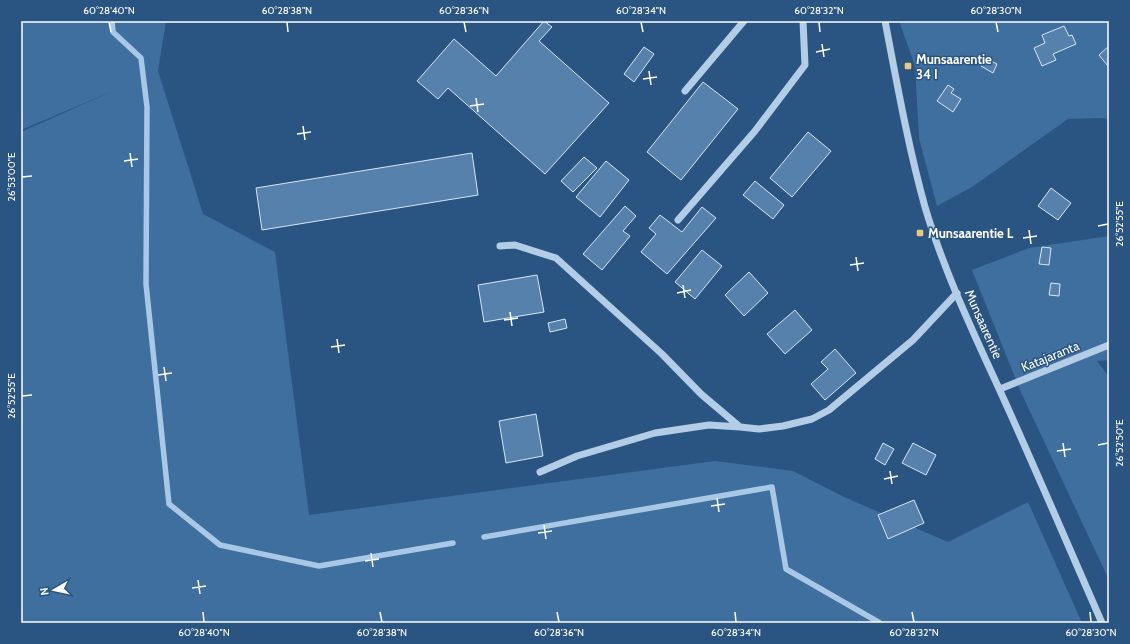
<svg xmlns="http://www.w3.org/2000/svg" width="1130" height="644" font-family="Cabin,sans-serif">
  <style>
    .green { fill: #3f6f9f }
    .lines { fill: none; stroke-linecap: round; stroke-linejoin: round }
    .stream { stroke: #a9c8e6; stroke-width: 5.5 }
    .building { fill: #5681ac; stroke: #d7e6f5 }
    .minor { stroke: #b4cde6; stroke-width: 7 }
    .ticks { fill: none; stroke: #fff; stroke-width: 1.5 }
    .poi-dot { fill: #ecc77c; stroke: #2a5583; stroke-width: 1.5 }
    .labels { text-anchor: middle; stroke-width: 3; stroke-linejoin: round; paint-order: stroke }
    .poi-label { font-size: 13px; font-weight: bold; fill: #fff; stroke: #2a5583; text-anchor: start }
    .street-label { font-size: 13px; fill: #fff; stroke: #2a5583 }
    .neatline { fill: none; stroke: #fff; stroke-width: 1.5 }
    .ticks-label { font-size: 10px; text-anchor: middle; fill: #fff }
  </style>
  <rect width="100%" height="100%" fill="#2a5583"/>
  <path class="green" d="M21,21H166L158,71L203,214L275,252L309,515L715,461L793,471L844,497L948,542L1028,502L1082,623H21V132L113,91L21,130Z
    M899,21H1109V119L1102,118L1068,119L972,187L937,206L919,138L915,66Z
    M1109,236V360L1097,361L1109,377V580L1020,390L972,270L1029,248Z"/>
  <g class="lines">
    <path class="stream" d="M112,21L113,32L141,58L147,107L146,284L169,504L220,545L319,566L453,543
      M484,537L772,487L786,569L880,623"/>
  </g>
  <path class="building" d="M544,21L552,27L539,41L609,103L545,174L448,88L438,99L417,81L454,39L496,76Z
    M1064,26L1069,36L1072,35L1076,44L1053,54L1056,60L1042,66L1034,48L1045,43L1042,35Z
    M1109,46V66H1108L1099,55Z
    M644,47L654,54L634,82L624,74Z
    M985,58L997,64L993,73L981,66Z
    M703,82L738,109L681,180L647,152Z
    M948,85L954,89L951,93L961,99L953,112L937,101Z
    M808,132L831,151L792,197L770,178Z
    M472,153L478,195L262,230L256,188Z
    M584,157L597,168L573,192L561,181Z
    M606,161L629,180L600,217L576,197Z
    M755,181L784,205L773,219L743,195Z
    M1051,188L1071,203L1058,220L1038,206Z
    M625,206L636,216L623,231L630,236L602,270L583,254Z
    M702,207L716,218L667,274L641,252L656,234L649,228L660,215L682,232Z
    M1042,247L1051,248L1049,265L1039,264Z
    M702,250L722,266L695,299L675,282Z
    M749,272L768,293L744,316L725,295Z
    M537,275L544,312L484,322L478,285Z
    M1051,283L1060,284L1059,296L1049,295Z
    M795,310L812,330L785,354L767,334Z
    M565,319L567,328L550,332L548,323Z
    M835,349L856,373L825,400L811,384L828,369L821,362Z
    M536,414L543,456L506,463L499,421Z
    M883,443L894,449L885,465L875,459Z
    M913,443L936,455L926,475L902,463Z
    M914,500L924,523L888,539L878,515Z"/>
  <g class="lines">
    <path class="minor" d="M885,21C897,83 908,146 925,207C945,275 977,340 1006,404C1039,477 1070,550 1102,623
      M685,91L744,21
      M678,220L755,131L805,65L803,21
      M500,246L515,245L556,258L662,354L701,394L740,427L759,429L783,426L812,419L829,410L913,340L957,293
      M1000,389L1109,345
      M540,472L577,456L655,433L709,425L740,427"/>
  </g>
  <path class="ticks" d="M109,22L111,32M287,22L288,32M464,22L466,32M641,22L643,32M819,22L820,32M996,22L998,32M822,44L824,57M816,52L830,49M649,71L651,85M643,79L657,77M476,98L478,112M470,106L484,104M303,126L305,140M297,134L311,132M130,153L132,167M124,161L138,159M22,177L32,176M1098,226L1108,224M1029,230L1031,244M1023,238L1037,236M856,257L858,271M850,265L864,263M683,285L685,298M677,293L691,290M510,312L512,326M504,320L518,318M337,339L339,353M331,347L345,345M164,367L166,381M158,375L172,373M22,396L32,395M1063,443L1065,457M1098,445L1108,443M1057,451L1071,449M890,471L892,484M884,479L898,476M717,498L719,512M711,506L725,504M544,525L546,539M538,533L552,531M371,553L373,567M365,561L379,559M198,580L200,594M192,588L206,586M203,612L204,622M380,612L382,622M557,612L559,622M735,612L736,622M912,612L914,622M1090,612L1091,622"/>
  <g class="poi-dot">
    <rect x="904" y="62" width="8" height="8" rx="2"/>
    <rect x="916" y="229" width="8" height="8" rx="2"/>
  </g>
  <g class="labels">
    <g class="poi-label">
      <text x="916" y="64">Munsaarentie<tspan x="916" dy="15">34 I</tspan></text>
      <text x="928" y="238">Munsaarentie L</text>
    </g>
    <g class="street-label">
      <text transform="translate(984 324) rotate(66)" y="5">Munsaarentie</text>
      <text transform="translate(1050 356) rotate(-22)" y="5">Katajaranta</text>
    </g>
  </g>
  <rect width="1130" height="644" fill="none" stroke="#2a5583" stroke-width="44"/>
  <g transform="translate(54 590) rotate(261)" stroke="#2a5583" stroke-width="3" paint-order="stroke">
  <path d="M0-3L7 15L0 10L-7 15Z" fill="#ffffff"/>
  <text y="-6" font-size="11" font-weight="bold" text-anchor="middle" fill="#ffffff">N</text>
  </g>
  <rect x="22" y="22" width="1086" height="600" class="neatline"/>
  <g class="ticks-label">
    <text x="109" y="14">60°28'40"N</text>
    <text x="287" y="14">60°28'38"N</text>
    <text x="464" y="14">60°28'36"N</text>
    <text x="641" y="14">60°28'34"N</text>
    <text x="819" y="14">60°28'32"N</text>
    <text x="996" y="14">60°28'30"N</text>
    <text transform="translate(11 177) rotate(-90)" y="4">26°53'00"E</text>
    <text transform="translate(1119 224) rotate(-90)" y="4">26°52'55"E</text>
    <text transform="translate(11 396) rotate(-90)" y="4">26°52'55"E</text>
    <text transform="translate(1119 443) rotate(-90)" y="4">26°52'50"E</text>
    <text x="204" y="636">60°28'40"N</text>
    <text x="382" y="636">60°28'38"N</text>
    <text x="559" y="636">60°28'36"N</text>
    <text x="736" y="636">60°28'34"N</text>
    <text x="914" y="636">60°28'32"N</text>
    <text x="1091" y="636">60°28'30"N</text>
  </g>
</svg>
